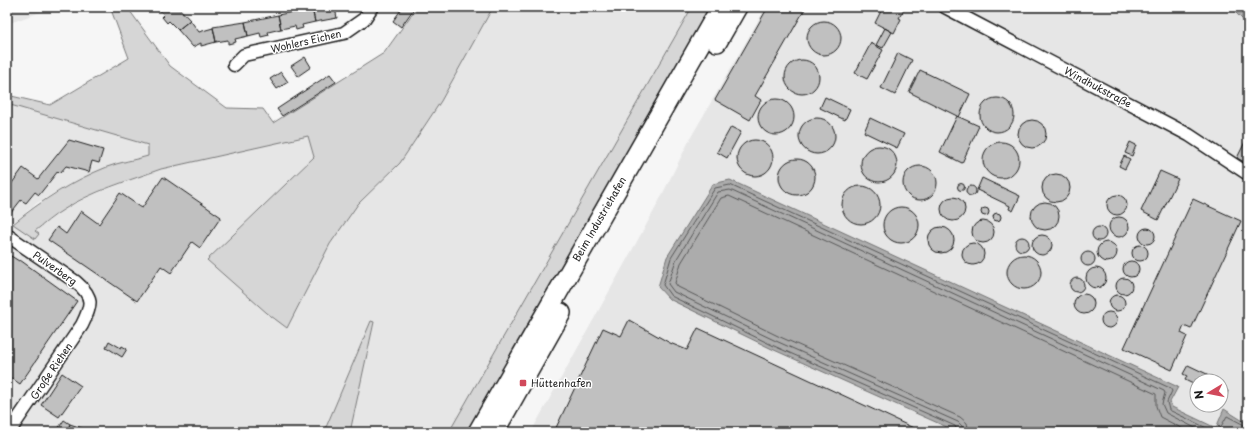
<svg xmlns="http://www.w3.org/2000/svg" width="1255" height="439" font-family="'Playpen Sans',sans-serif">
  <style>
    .built { fill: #e6e6e6; fill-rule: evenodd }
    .green { fill: #d6d6d6; stroke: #797979 }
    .water { fill: #acacac; stroke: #727272 }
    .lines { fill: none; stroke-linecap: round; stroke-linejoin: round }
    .shore { stroke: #565656; stroke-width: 1 }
    .building { fill: #c0c0c0; stroke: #1c1c1c }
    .minor-casing { stroke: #1c1c1c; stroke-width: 15 }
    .primary-casing { stroke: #1c1c1c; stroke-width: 22 }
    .minor { stroke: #fff; stroke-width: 12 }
    .primary { stroke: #fff; stroke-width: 19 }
    .poi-dot { fill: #d1495b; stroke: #fff; stroke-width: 1.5 }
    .labels { text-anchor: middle; stroke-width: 3; stroke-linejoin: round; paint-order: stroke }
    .street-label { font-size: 10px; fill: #1c1c1c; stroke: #fff }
    .poi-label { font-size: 10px; fill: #1c1c1c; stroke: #fff; text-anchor: start }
  </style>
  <rect width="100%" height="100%" fill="#f6f6f6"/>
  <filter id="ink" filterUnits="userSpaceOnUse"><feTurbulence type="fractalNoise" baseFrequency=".025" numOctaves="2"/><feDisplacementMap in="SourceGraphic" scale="8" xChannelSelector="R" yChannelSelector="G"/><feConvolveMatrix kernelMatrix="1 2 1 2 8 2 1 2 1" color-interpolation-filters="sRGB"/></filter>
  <g filter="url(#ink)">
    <path class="built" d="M7,7H55L7,24Z
      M493,7H692L449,432H433L432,430L430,432H350L374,323L371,321L324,432H7V104L148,145V156L108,167L72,183L37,203L13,223L35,239V231L63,210L92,195L141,176L161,169L308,136L314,157L207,260L287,328L330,244L358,204L400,163L441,101Z
      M766,7H1230L1244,21L1248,23V424L1224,409L1216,428L1172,407L1170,403L1177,387L863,243L658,287L669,299L772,349L958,432H531L655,209L691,137ZM1197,381H1221V405H1197Z"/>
    <path class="green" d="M110,7H127L170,66L227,108L263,109L273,123L384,53L417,7H493L441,101L400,163L358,204L330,244L287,328L267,313L207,260L314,157L308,136L161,169C128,181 92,191 63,210C53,216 44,224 35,231L39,234L35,239L13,224C42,200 72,181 107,167C120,162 135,160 148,156V145L7,104V95L50,105L129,58Z
      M692,7H713L471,428L468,432H449Z
      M371,321L374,322L350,432H324Z"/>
    <path class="water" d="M1230,7H1248V23L1244,21Z
      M730,180L1178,387L1170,402L1172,407L1216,428L1224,409L1248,424V432H958L772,349L669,299L658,287L667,257L713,184Z"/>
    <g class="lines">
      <path class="shore" d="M958,432L955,426L774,346L671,296L663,285L671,258L715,188L730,185L1170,388L1172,391L1167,402L1169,410L1213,431L1219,430L1227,416L1248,427
        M963,432L962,426L958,422L776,341L674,292L668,284L676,260L718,192L730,190L1164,391L1165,393L1162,404L1166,413L1203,432
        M969,432L967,423L960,417L778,336L678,287L675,283L681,263L721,198L729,196L1156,394V406L1160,417L1189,432"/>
    </g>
    <path class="building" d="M157,7H178L190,20L178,30L169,21L167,23L162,17L164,15Z
      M318,7H342L340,11L337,10L336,13L337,18L315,22L312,8Z
      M403,7H415L401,27L393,21Z
      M768,7H806L755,96L761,100L750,120L715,100Z
      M873,7H903L904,9L899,18L901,19L894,33L875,23L881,11Z
      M312,8L315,22L302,25L303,28L296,30L295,26L281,29L278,15Z
      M278,15L281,29L268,32L269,35L261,37L260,33L248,36L245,22Z
      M190,20L199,32L213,28L216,42L201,46V43L193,47L178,30Z
      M807 38a17 17 0 1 1 34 0a17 17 0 1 1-34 0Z
      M245,22L248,36L235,39L236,42L228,44V40L216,42L213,27Z
      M885,28L892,32L883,48L876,45Z
      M871,43L883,50L867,79L855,73Z
      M898,53L912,60L895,95L881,88Z
      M305,57L311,67L298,76L291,66Z
      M785 77a17 17 0 1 1 34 0a17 17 0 1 1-34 0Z
      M920,70L970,94L959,117L909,92Z
      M281,72L288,82L277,89L270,79Z
      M330,74L336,82L282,116L277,109Z
      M825,97L850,109L845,120L820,108Z
      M980 115a17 17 0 1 1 34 0a17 17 0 1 1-34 0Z
      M758 117a18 18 0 1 1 36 0a18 18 0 1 1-36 0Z
      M957,116L979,126L962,163L940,152Z
      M870,118L904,134L897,148L864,132Z
      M799 136a18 18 0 1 1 36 0a18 18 0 1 1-36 0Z
      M1018 134a14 14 0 1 1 28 0a14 14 0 1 1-28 0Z
      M731,127L741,132L727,158L717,152Z
      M69,140L103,150L99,163L92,161L89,172L66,166L60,173L58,171L39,195L35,192L26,203L21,200L10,214L7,212V190L23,168L38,179Z
      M737 158a18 18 0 1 1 36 0a18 18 0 1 1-36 0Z
      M983 160a18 18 0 1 1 36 0a18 18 0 1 1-36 0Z
      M1130,142L1136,145L1132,156L1125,153Z
      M1245,142L1248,144V164L1237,158Z
      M861 164a18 18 0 1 1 36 0a18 18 0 1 1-36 0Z
      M1124,156L1130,159L1125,169L1119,166Z
      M779 177a18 18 0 1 1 36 0a18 18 0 1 1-36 0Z
      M903 183a17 17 0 1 1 34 0a17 17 0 1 1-34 0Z
      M1160,171L1178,179L1158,220L1141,211Z
      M1042 188a14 14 0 1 1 28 0a14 14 0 1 1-28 0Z
      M163,177L221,217L200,248L192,242L171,273L161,266L137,301L48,240L57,227L66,234L81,211L99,224L120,193L142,208Z
      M982,178L1020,196L1013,211L1009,209L1010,206L977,190Z
      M957.5 187a3.5 3.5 0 1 1 7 0a3.5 3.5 0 1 1-7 0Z
      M966 191a5 5 0 1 1 10 0a5 5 0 1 1-10 0Z
      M842 205a19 19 0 1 1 38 0a19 19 0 1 1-38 0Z
      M1107 205a10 10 0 1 1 20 0a10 10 0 1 1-20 0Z
      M941 209a12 12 0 1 1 24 0a12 12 0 1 1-24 0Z
      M1193,199L1241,221L1191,329L1184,326L1181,333L1187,336L1172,370L1124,348Z
      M1031 216a14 14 0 1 1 28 0a14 14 0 1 1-28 0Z
      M883 225a18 18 0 1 1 36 0a18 18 0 1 1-36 0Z
      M981 212a4 4 0 1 1 8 0a4 4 0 1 1-8 0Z
      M993 217a4 4 0 1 1 8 0a4 4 0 1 1-8 0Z
      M1109 227a10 10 0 1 1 20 0a10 10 0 1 1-20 0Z
      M972 232a11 11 0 1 1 22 0a11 11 0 1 1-22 0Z
      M1092 234a7 7 0 1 1 14 0a7 7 0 1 1-14 0Z
      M928 240a13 13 0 1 1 26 0a13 13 0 1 1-26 0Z
      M1139 236a8 8 0 1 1 16 0a8 8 0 1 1-16 0Z
      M1032 245a10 10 0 1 1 20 0a10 10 0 1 1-20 0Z
      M1015 244a7 7 0 1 1 14 0a7 7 0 1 1-14 0Z
      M1097 252a10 10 0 1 1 20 0a10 10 0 1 1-20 0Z
      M962 254a11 11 0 1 1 22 0a11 11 0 1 1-22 0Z
      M1132 253a8 8 0 1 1 16 0a8 8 0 1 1-16 0Z
      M1081 259a7 7 0 1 1 14 0a7 7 0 1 1-14 0Z
      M1007 272a17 17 0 1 1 34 0a17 17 0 1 1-34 0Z
      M11,256L19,261L20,260L77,301L20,384L7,375V262Z
      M1123 269a8 8 0 1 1 16 0a8 8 0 1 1-16 0Z
      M1086 278a10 10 0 1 1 20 0a10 10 0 1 1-20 0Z
      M1116 286a8 8 0 1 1 16 0a8 8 0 1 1-16 0Z
      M1070 285a7 7 0 1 1 14 0a7 7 0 1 1-14 0Z
      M1074 304a10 10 0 1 1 20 0a10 10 0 1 1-20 0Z
      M1109 303a8 8 0 1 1 16 0a8 8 0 1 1-16 0Z
      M1101 320a8 8 0 1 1 16 0a8 8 0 1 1-16 0Z
      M629,320L670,343L687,350L698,328L922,432H554L603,328L621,336Z
      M109,341L121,348L122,346L127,349L122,357L106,347Z
      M1188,365L1207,374L1204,381L1195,380L1193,384L1185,380L1187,376L1183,374Z
      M62,373L81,386L59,417L41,405Z
      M1221,388L1228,391L1224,401L1221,400Z
      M64,420L70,424L67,432H56Z
      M70,424L90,431V432H67Z"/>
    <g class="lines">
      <g class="minor-casing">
        <path id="minor" d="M945,7L1189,135L1248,174
          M234,65L244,55L344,33L364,19L372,7
          M7,235L76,282C94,297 92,305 82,325L9,432"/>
      </g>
      <g class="primary-casing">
        <path id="primary" d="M717,42L737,7
          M478,432L721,7
          M494,432L561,313"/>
      </g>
      <use href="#minor" class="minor"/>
      <use href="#primary" class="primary"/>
    </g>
  </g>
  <rect class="poi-dot" x="519" y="379" width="8" height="8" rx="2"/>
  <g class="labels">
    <g class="street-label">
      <text transform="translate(306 41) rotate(-13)" y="4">Wohlers Eichen</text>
      <text transform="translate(1098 87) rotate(28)" y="4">Windhukstraße</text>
      <text transform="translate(599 219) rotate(-60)" y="4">Beim Industriehafen</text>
      <text transform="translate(55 268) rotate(35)" y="4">Pulverberg</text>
      <text transform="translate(51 371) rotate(-56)" y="4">Große Riehen</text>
    </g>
    <g class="poi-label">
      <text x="531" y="387">Hüttenhafen</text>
    </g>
  </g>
  <rect width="1255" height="439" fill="none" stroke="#fff" stroke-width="24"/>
  <rect x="12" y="12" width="1231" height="415" fill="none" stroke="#1c1c1c" stroke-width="1.5" filter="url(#ink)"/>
  <g transform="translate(1209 393) rotate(260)"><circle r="19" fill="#ffffff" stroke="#a4a4a4"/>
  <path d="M0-3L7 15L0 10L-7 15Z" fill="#d1495b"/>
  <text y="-6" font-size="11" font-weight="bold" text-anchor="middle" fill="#1c1c1c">N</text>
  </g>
</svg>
